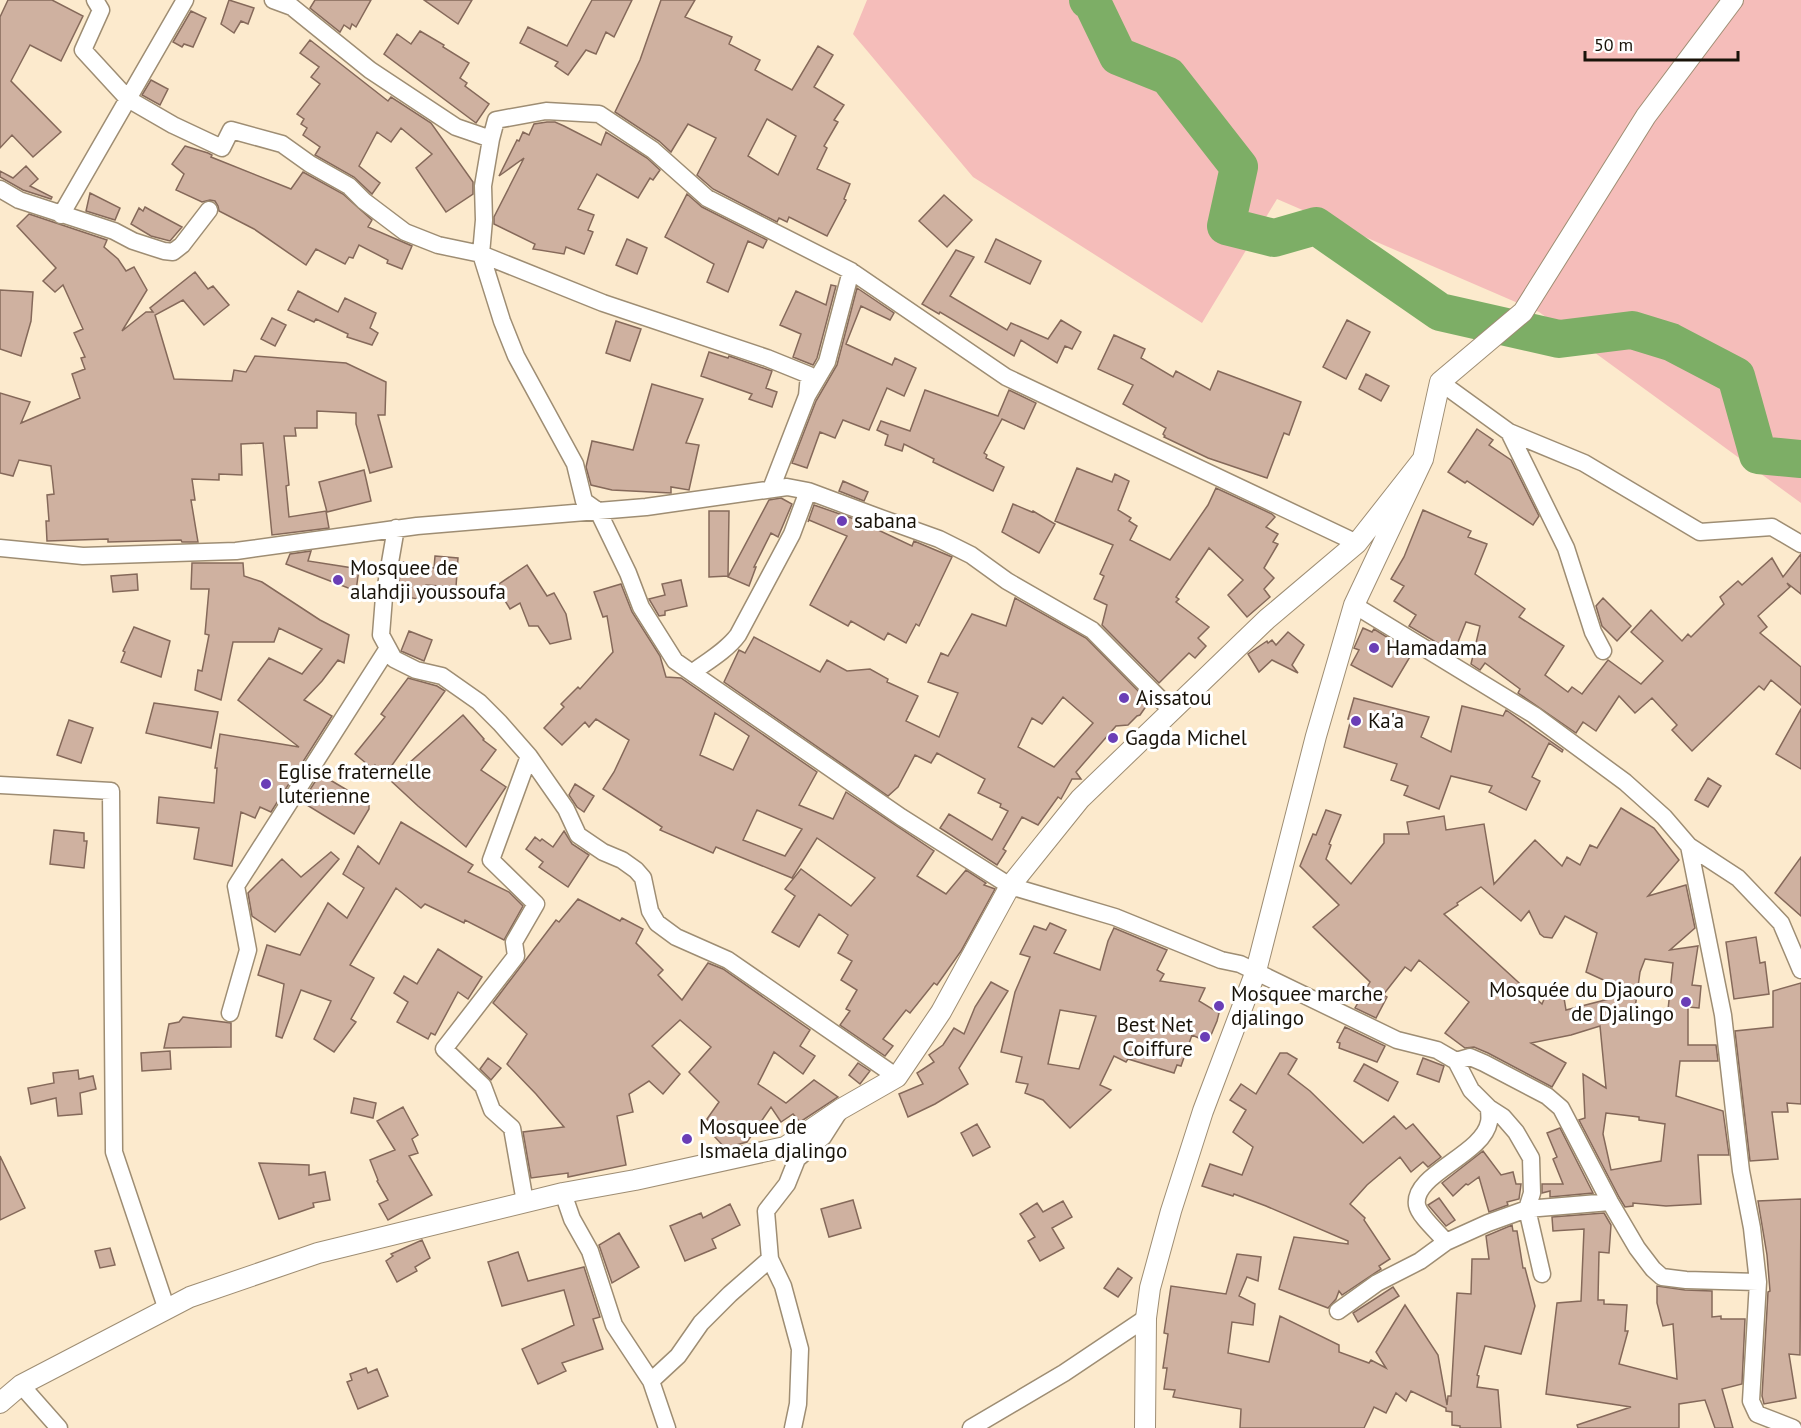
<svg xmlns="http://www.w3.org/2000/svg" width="1801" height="1428" font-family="'PT Sans',sans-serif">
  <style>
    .green { fill: #f5bdba }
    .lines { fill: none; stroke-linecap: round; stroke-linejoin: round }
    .river { stroke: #7dae66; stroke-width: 38 }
    .building { fill: #cfb1a0; stroke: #85695a; stroke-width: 1.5; fill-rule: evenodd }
    .minor-casing { stroke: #9e8d73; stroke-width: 19 }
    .tertiary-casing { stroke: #9e8d73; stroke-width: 22 }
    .minor { stroke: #fff; stroke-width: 16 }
    .tertiary { stroke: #fff; stroke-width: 20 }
    .poi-dot { fill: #6a3eb6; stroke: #fff; stroke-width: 2 }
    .labels { text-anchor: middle; stroke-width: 6; stroke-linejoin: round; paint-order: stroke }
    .poi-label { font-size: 21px; fill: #191309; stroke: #fff; text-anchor: start }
  </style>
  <rect width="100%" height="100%" fill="#fceacd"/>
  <path class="green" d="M867,0H1801V503L1539,312L1277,199L1202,323L973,177L853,34Z"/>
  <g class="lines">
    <path class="river" d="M1088,0L1092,2L1118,56L1168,76L1239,167L1226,226L1274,238L1316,226L1440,312L1559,339L1632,330L1671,342L1736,376L1758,455L1801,459"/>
  </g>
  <path class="building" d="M8,0H52L83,16L61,61L30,45L11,81L61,132L33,157L12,135L0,148V17Z
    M229,0L254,8L248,24L241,21L234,33L221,24Z
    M315,0H371L356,27L352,24L350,29L344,25L340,32L310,8Z
    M424,0H472L458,24Z
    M592,0H632L614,37L606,32L596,54L586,50L568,75L555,66L558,62L520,43L528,27L567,46Z
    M661,0H695L685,17L732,37L729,44L760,60L755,70L792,90L818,46L833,55L814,87L844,105L834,120L838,122L824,146L827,148L817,169L850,184L844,199L846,200L827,236L789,217L787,222L779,218L777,222L713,189L697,175L716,138L688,124L671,152L659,141L615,112L640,60ZM767,119L796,136L778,175L748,156Z
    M191,11L206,18L193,47L184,44L182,47L173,42Z
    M420,31L444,45L443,47L469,63L460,78L467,83L465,86L489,104L476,123L384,54L397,34L411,44Z
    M310,40L388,101L391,97L431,123L473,182V194L446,212L416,168L432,154L401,128L391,142L377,132L359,166L380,183L372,194L354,177L315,155L320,147L303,135L307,128L301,124L304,119L297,114L320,84L311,77L319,67L300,53Z
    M151,80L168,89L160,105L142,95Z
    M547,122H555L564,126L601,145L606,132L647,158L660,170L653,180L650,178L638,198L597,174L578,209L594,215L588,230L593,232L584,254L566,247L564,254L533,249L535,244L494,224V217L524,158L499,176L517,140L519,141L523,132L529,135L534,124Z
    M185,146L208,153L212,155L211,157L291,189L303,172L343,194L372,220L368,227L412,246L402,269L387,263L388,260L359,245L353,258L349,257L345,264L316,249L306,265L254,229L219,211L218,206L215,201L210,200L202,202L176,190L184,174L172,164Z
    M26,166L38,179L30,186L52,197L51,199L23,190L0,177V171L13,178Z
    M90,193L120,208L115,220L86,211Z
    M687,194L702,207L767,240L763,248L748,241L728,292L707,282L714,264L665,237Z
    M944,195L972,220L947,247L919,221Z
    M145,207L152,211L182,227L170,241L151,236L131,224L139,208L143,211Z
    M29,214L107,240L104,247L118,259L126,271L134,267L147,290L122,331L146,312H153L150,308L195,272L208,289L213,286L229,305L204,325L183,300L155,315L174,379L232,381L234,370L246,372L255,356L346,363L386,382L385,415H378L392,467L370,473L356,424V413L317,411V428H295L296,436H284L289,485L286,486L289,517L326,511L329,528L272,535L263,443L241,444L242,475L219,474V480L192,479L195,500H191L198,542H182L181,540L108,542V539L47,541L46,521H49L47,495L54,494L51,466L19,460L13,476L0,473V393L30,402L21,423L80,398L72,374L85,369L81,358L85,357L74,333L83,329L63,285L55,292L43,281L56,268L17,226Z
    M627,239L647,248L637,274L616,265Z
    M996,239L1041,261L1030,284L985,262Z
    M956,250L974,257L950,296L1007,330L1011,323L1048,339L1061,320L1081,332L1072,349L1065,346L1057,363L1021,340L1014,356L940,312L939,314L922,304Z
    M831,285L836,286L817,358L813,365L793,357L801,334L780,325L796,291L826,305Z
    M857,288L894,313L890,320L861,306L846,344L892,365L895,358L916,368L904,396L887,388L869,430L843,420L835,438L820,432L807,468L792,463L816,401L837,365Z
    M0,290L33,292L31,321L21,356L0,349Z
    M298,291L338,312L345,298L376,313L370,328L378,333L372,345L347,337L348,334L316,319L314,322L288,310Z
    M272,318L286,325L275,346L261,339Z
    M1347,320L1370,332L1346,379L1323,367Z
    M616,321L641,329L630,361L606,353Z
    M1114,335L1145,349L1141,358L1173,377L1176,371L1210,390L1218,371L1301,402L1289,435L1284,433L1267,478L1208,458L1164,437L1165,436L1163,434L1166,428L1123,404L1133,385L1098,369Z
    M709,352L728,358L729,356L772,371L766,388L777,392L772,407L749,399L752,394L701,376Z
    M1366,374L1389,386L1381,401L1359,389Z
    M652,384L703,399L686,443L699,445L689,490L671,487V493L651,492L612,490L591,485L586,467L592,441L633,450Z
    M925,390L998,416L1009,390L1036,403L1024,429L1002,419L984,453L987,455L986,458L1004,467L993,491L933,462L934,459L904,444L902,451L885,445L888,435L877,430L881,421L910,431Z
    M1477,429L1493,440L1489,445L1511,460L1539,516L1533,525L1467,481L1465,483L1448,472Z
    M1077,468L1112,482L1115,474L1129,481L1118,510L1131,518L1129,521L1137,526L1130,540L1170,560L1208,505L1216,488L1272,514L1275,517L1266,527L1278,534L1273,542L1278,544L1264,568L1274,578L1264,589L1270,597L1247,617L1228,595L1243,580L1209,548L1176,597L1179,599L1176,602L1209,627L1198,638L1206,646L1195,658L1189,653L1159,683L1102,625L1107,605L1094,599L1104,576L1100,574L1113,545L1055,521Z
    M364,470L371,501L327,512L319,482Z
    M843,481L868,492L864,501L839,491Z
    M781,498L792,504L778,537L771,533L754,567H756L749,586L728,577L769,500Z
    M1013,504L1032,512L1033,511L1055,524L1039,553L1002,532Z
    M814,505L857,520L912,546L914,541L952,557L919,626L916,624L906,643L888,633L884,640L851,621L848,626L810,605L847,536L809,520L808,522Z
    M1423,510L1471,531L1468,537L1487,544L1475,574L1525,609L1519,617L1564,646L1545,675L1568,692L1572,687L1582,694L1608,660L1641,684L1663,661L1631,632L1651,610L1682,641L1688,634L1691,637L1724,604L1720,597L1738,581L1742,585L1772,558L1783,577L1801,554V594L1787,583L1790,587L1758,616L1767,627L1760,633L1801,667V705L1771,680L1764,690L1759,686L1692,751L1672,730L1677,725L1652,698L1635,713L1619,696L1596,731L1583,722L1576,733L1518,693L1520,689L1485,663L1480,670L1471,664L1480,626L1466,622L1454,652L1450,648L1449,650L1409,626L1416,615L1394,601L1404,586L1391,579L1404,557Z
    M709,511H729L728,576L709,577Z
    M311,551L308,561L359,569L356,591L286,564L290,554Z
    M435,556L458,558L456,587L426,585L423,600L396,595L403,562L434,568Z
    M192,563H243L244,576L262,582L320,620L349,635L344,663L338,660L322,681L304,700L332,716L271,812L260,807L255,818L241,812L232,866L194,859L199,828L157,823L159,797L214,803L217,768H215L220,734L299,747L238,700L269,658L302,674L322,649L279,628L274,642H233L221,700L195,690L198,670L202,671L209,635L205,634L209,589H191Z
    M527,565L547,596L554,593L566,614L571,639L550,644L538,626H529L520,603L510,609L496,586Z
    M137,574L138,590L113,592L111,576Z
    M681,580L687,606L665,611V615L659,616L649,599L665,595L662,584Z
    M621,584L632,612L660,656L666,677L681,678L817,772L799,805L833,819L846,792L934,851L917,876L946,894L966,870L986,883L984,885L995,889L961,951L937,985L934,983L910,1013L906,1010L883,1039L893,1046L885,1056L840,1025L850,1011L846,1009L857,990L841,980L852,961L838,953L848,935L819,914L799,947L772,932L795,896L785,889L801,869L851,906L875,878L817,838L792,878L716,847L713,853L660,830L662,827L603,789L614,772L629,740L596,719L589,727L585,722L562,745L544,728L564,707L561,704L578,687L580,689L613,652L607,616L603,617L594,592ZM715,713L749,736L733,770L700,755ZM757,810L802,829L785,856L743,840Z
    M1015,598L1086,638L1149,702L1140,715L1137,716L1128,725L1116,726L1076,772L1081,779H1072L1061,799L1058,797L1038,825L1022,817L1003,849L1006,851L997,865L940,828L949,814L992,840L1008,811L1000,807L1001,804L978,793L985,779L937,753L931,763L915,755L898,787L888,796L724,682L739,650L745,653L754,637L820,672L827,660L847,671L870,669L888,679L887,682L918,696L906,721L939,737L958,693L928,682L941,653L948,656L972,614L1006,626ZM1063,697L1093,723L1054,767L1018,747L1032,718L1042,724Z
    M1603,598L1631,626L1617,641L1602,626L1596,606Z
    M134,627L170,641L161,677L121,662L125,652L123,651Z
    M1363,628L1372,632L1374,629L1414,654L1413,656L1411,655L1392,687L1351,665L1359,650L1354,648Z
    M409,631L432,640L424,661L401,651Z
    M1288,632L1304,645L1292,665L1298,673L1272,660L1259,672L1248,654L1267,641L1268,643L1272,640L1276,645Z
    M408,678L437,686L445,691L385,775L375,765L373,769L355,754L385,717L381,714Z
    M1354,698L1429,717L1421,737L1451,752L1462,706L1503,716L1506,710L1563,750L1562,752L1549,743L1532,777L1540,781L1526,810L1489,792L1492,786L1451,776L1439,809L1404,795L1408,786L1391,780L1397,764L1344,747L1351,719H1348Z
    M154,703L218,712L211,748L146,733Z
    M1801,709V769L1776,754Z
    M463,715L484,739L483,740L496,750L481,770L506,787L466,847L418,806L390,780Z
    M69,720L93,728L81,763L57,755Z
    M320,774L369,803V809L354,834L302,802Z
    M1708,778L1721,786L1708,807L1695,800Z
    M575,784L594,796L584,812L577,807L569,795Z
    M1621,808L1654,828L1679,860L1648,896L1686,885L1695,928L1670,950L1698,946L1692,985L1701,986L1699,1008L1688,1007V1045H1716L1718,1061H1680L1676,1096L1723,1111L1729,1155H1698L1701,1204L1666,1206L1633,1203V1206L1625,1207L1619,1197L1579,1120L1585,1118L1583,1074L1606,1088L1600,1026L1571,1035L1531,1043L1566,1063L1552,1087L1488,1053L1474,1047L1465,1048L1445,1033L1469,1002L1419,960L1411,971L1405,967L1383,995L1387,997L1376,1018L1355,1008L1370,982L1313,927L1339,905L1300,866L1313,834L1316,835L1326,810L1341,815L1329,844L1331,845L1326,859L1351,884L1384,843V834H1409L1407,822L1444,816L1446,830L1484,824L1494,884L1535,840L1562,866L1567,857L1580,865L1590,845L1597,848ZM1481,887L1521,921L1529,911L1540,934L1544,937L1552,938L1565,916L1597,933L1586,972L1632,993L1566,1010L1562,986L1550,985L1542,1004L1444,914L1458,905L1457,903ZM1645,959L1673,963L1667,1019L1650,1020L1634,1016L1640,972ZM1606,1113L1639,1117V1120L1665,1124L1661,1161L1611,1170L1603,1134Z
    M401,822L473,865L468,872L509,892L523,906L504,940L465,920L464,923L425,904L421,908L396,888L350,965L374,978L351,1019L356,1022L334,1052L314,1039L331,1001L301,990L282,1038L276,1036L284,984L258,975L267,945L300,955L328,903L347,918L364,888L343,874L358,846L379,864Z
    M54,830L84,833V841H87L84,868L50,864Z
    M564,831L572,844L589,855L568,887L539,867L543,862L526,849L535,837L540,841L542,839L553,847Z
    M331,852L339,859L275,932L252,916L248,893L282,859L301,877Z
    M1801,857V916L1775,893Z
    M578,899L620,921L622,918L643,929L636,943L663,970L658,975L682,1000L708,963L723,969L810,1030L800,1046L815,1056L803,1074L774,1052L758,1084L786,1103L814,1080L838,1097L800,1122L793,1114L781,1122L771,1107L747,1142L725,1148L703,1124L712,1125L707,1119L719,1102L689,1072L711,1047L680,1020L652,1046L680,1074L663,1094L649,1081L629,1094L633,1112L617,1116L626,1165L568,1177V1173L531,1178L523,1132L564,1127L536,1094L507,1064L527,1034L493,1003L556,920L559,922Z
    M1050,923L1066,930L1054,953L1100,970L1108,941L1114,928L1167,950L1157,970L1164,974L1160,981L1205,988L1199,1001L1219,1013L1217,1021L1208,1042L1192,1035L1181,1066L1177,1065L1174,1073L1128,1059L1126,1062L1114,1056L1100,1085L1111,1090L1070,1128L1043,1100L1025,1093L1028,1084L1016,1082L1022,1057L1001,1052L1015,992L1030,957L1020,954L1034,926L1046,930ZM1060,1010L1096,1016L1079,1069L1048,1064Z
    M1756,937L1760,963L1765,962L1769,994L1734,999L1726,942Z
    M438,949L482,977L468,999L458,992L435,1035L431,1033L428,1039L397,1022L408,1002L394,993L404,976L417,984Z
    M991,982L1008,991L959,1068L968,1084L935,1104L908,1117L899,1094L923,1084L917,1073L934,1062L929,1055L943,1045L954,1028L964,1034L975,1007Z
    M1801,983V1104L1787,1103L1788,1112H1772L1778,1159L1750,1161L1735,1031L1773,1027V991Z
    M183,1017L231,1023V1047L164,1048L169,1024L179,1022Z
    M1345,1027L1385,1046L1377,1062L1339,1048L1340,1043L1337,1042Z
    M170,1051L171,1069L142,1071L141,1053Z
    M1280,1053H1287L1297,1059L1288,1074L1310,1091L1363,1143L1394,1116L1406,1129L1413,1124L1441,1157L1428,1167L1423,1162L1411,1172L1400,1157L1367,1185L1350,1204L1365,1218L1364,1220L1390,1259L1379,1266L1381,1269L1342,1295L1339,1291L1336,1299L1328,1308L1279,1289L1294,1237L1348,1244V1241L1266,1206L1234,1194L1233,1196L1202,1186L1210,1164L1242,1175L1253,1147L1233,1132L1246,1110L1230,1100L1241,1084L1256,1094Z
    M488,1058L501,1068L491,1080L480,1069Z
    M1423,1058L1444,1066L1439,1082L1417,1074Z
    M858,1063L870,1071L860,1084L849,1075Z
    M1364,1064L1398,1082L1388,1101L1354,1081Z
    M78,1070L79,1079L93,1076L96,1089L80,1093L82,1114L58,1116L56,1098L31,1104L28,1088L54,1083L53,1073Z
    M354,1098L376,1103L373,1118L351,1113Z
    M403,1107L418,1135L412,1139L418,1153L409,1156L432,1195L388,1220L379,1204L388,1200L377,1181L378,1180L370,1160L395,1150L377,1121Z
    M977,1124L990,1147L973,1156L961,1133Z
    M1560,1128L1593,1193L1550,1197V1191L1542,1193V1184H1563L1553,1159L1557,1157L1547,1133Z
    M1483,1151L1501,1175L1513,1172L1516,1184H1521L1519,1199L1507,1202L1508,1205L1489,1212L1479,1177L1468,1185L1466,1184L1453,1196L1442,1183Z
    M0,1156L25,1208L0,1220Z
    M259,1163L309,1165V1175L325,1172L330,1200L313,1203L314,1207L279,1219Z
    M1439,1198L1455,1220L1446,1226L1428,1205Z
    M1801,1199L1800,1355L1789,1354L1796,1398L1764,1404L1762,1396L1768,1292L1770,1291L1767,1255L1758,1201Z
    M853,1200L861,1228L829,1237L821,1209Z
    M1063,1201L1072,1217L1052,1228L1064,1248L1040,1261L1028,1241L1035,1237L1020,1214L1037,1203L1043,1212Z
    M730,1204L740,1225L712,1239L716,1248L685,1261L670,1226L701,1213L703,1218Z
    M1604,1213L1611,1225L1609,1253L1599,1252L1598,1300H1604V1304L1627,1305L1625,1331H1628L1619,1364L1677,1379L1673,1324L1663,1326L1657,1303V1286L1685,1290L1712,1291V1317L1721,1316V1319H1745L1742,1384L1722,1389L1733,1428H1715L1705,1400L1679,1404V1428H1578L1577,1425L1631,1407L1546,1394L1557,1303L1581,1301L1584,1229L1553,1231L1552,1217Z
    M1512,1225L1513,1231H1517L1523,1268H1525L1535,1306L1521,1354L1485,1346L1477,1375L1479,1376L1477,1387L1498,1390L1501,1428H1460V1426L1452,1425V1412L1446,1411V1408L1411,1391L1406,1401L1396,1393L1386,1413L1374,1407L1364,1428H1240L1241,1409L1173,1397L1175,1390L1164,1389L1167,1368H1163L1168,1334L1164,1333L1171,1286L1226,1294L1237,1254L1261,1257L1258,1281L1247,1277L1239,1296L1255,1304L1253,1325L1232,1322L1228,1353L1269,1362L1280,1316L1339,1345V1352L1369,1363L1371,1360L1386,1368L1376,1352L1405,1305L1438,1355L1447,1405L1448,1396H1451L1457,1293L1471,1294L1472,1259H1489L1486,1236Z
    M619,1233L639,1267L612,1283L599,1245Z
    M422,1240L430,1258L415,1267L417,1271L397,1282L386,1261L393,1256L391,1254Z
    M110,1248L115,1265L100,1268L95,1251Z
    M518,1252L528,1281L584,1267L600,1317L593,1319L603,1349L562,1363L566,1371L538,1384L522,1349L574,1325L564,1290L502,1306L488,1262Z
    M1118,1268L1132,1278L1118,1297L1104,1288Z
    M1393,1287L1399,1296L1358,1322L1353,1313Z
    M366,1368L368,1373L377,1369L388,1396L358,1409L347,1382L352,1380L350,1374Z"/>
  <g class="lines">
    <g class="minor-casing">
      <path id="minor" d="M95,0L101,10L83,50L128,99L173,125L222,148L231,130L282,144L310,164L349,186L364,201L405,232L438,245L481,254L502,321L516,356L575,464L584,501L598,511L628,573L641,607L675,661L901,817L1010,886L1115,917L1221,960L1240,964L1397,1040L1437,1050L1456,1061L1471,1090L1489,1108L1503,1117L1516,1132L1531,1158L1532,1193L1527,1209L1542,1274
        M273,0L292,7L370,70L456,127L491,139L496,120L546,111L599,114L653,150L707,198L851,271L1006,377L1357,543
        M491,139L483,186L484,220L481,254L603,303L767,358L809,375L807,396
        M0,189L19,200L114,231L133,241L164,251L173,252L182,245L209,210
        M61,215L185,0
        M1440,382L1509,432L1566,548L1593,632L1603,651
        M1509,432L1584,463L1700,532L1772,527L1801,544
        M771,489L807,396L827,362L851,271
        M396,528L384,597L381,635L394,659L416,670L442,676L479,702L500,723L529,756L566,809L578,835L603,852L622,860L636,870L643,878L650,911L657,923L676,937L728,960L897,1077
        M0,548L83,556L236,551L417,526L646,507L787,487L808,491L875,516L939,539L971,555L1007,581L1092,630L1172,711
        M1354,605L1534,715L1625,782L1664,817L1689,846L1723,1015L1741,1171L1752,1228L1758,1282L1751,1401L1757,1414L1793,1428
        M693,672C708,661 727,650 738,635L792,534L808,491
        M0,785L111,791L114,1152L167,1310
        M1689,846L1738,878L1781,923L1801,970
        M230,1013L248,950L236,886L388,648
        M1456,1061L1470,1057L1484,1063L1547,1096L1561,1108L1610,1202L1637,1248L1653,1269L1662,1277L1686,1280L1758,1282
        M563,1193L572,1219L590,1251L614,1325L651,1381L667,1428
        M525,1202L512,1128L492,1110L483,1086L444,1049L516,956L514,942L536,904L491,860L529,756
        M1446,1242L1488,1223L1527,1209L1610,1202
        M1338,1311L1377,1283L1420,1261L1446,1242C1439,1233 1419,1216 1417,1205C1412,1174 1483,1155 1489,1122C1490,1118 1489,1112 1489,1108
        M651,1381L678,1356L701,1323L730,1294L770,1259
        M21,1385L59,1428
        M793,1428L798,1404L800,1349L783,1286L770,1259L766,1211L787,1184L797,1159L823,1137L839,1112
        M971,1428L1064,1373L1146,1318"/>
    </g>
    <g class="tertiary-casing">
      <path id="tertiary" d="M0,1403L21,1385L190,1297L318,1253L563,1193L635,1180L785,1147L841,1109L897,1077L941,1012L1010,886L1080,799L1267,619L1357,543L1423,459
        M1145,1428L1146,1318L1150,1288L1171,1211L1203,1111L1256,971L1316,736L1354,605L1423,459L1440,382L1523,312L1646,116L1733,0"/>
    </g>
    <use href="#minor" class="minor"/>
    <use href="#tertiary" class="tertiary"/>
  </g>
  <g class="poi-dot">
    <circle cx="842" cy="521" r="6"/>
    <circle cx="338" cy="580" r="6"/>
    <circle cx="1374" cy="648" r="6"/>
    <circle cx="1124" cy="698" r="6"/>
    <circle cx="1356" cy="721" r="6"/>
    <circle cx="1113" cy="738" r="6"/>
    <circle cx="266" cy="784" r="6"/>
    <circle cx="1686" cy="1002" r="6"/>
    <circle cx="1219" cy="1006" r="6"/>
    <circle cx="1205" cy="1037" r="6"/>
    <circle cx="687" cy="1139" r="6"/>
  </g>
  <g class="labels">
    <g class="poi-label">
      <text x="854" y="528">sabana</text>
      <text x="350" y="575">Mosquee de<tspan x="350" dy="24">alahdji youssoufa</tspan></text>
      <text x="1386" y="655">Hamadama</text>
      <text x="1136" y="705">Aissatou</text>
      <text x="1368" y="728">Ka'a</text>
      <text x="1125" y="745">Gagda Michel</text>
      <text x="278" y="779">Eglise fraternelle<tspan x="278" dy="24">luterienne</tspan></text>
      <text x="1674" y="997" text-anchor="end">Mosquée du Djaouro<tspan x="1674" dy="24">de Djalingo</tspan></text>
      <text x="1231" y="1001">Mosquee marche<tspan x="1231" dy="24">djalingo</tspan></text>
      <text x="1193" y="1032" text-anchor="end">Best Net<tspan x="1193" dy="24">Coiffure</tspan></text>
      <text x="699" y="1134">Mosquee de<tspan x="699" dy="24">Ismaela djalingo</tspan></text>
    </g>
  </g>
  <path d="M1585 51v9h153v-9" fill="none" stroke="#191309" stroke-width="3"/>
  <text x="1594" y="51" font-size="18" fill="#191309" stroke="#ffffff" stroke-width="4.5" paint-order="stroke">50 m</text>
</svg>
